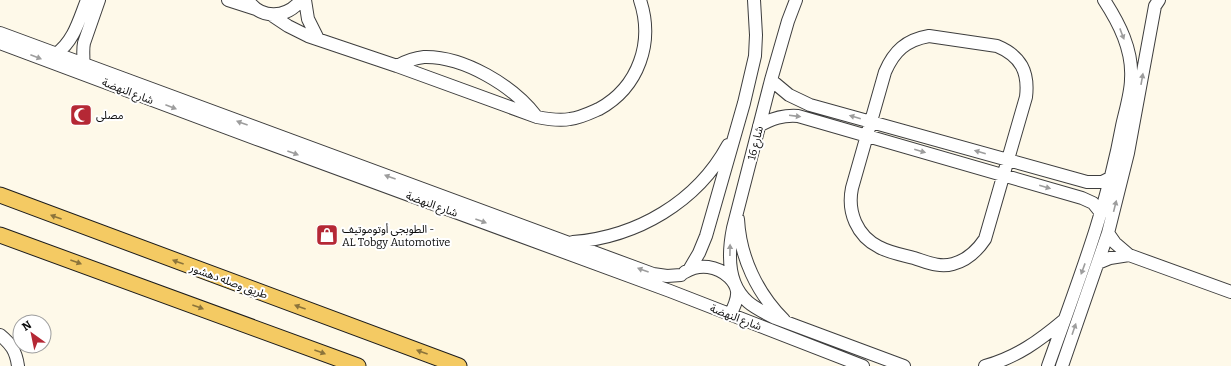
<svg xmlns="http://www.w3.org/2000/svg" width="1231" height="366" font-family="Bitter,'Noto Sans Arabic',serif">
  <style>
    .lines { fill: none; stroke-linecap: round; stroke-linejoin: round }
    .minor-casing { stroke: #3e3e3e; stroke-width: 14 }
    .major-casing { stroke: #1c1c1c; stroke-width: 17 }
    .minor { stroke: #fff; stroke-width: 12 }
    .major { stroke: #f4ca63; stroke-width: 15 }
    .oneway { fill: #9d9d9d }
    .oneway2 { fill: #8b743b }
    .labels { text-anchor: middle; stroke-width: 4; stroke-linejoin: round; paint-order: stroke }
    .street-label { font-size: 11px; fill: #0b0b0b; stroke: #fff }
    .poi-label { font-size: 11px; fill: #0b0b0b; stroke: #fff; text-anchor: start }
  </style>
  <rect width="100%" height="100%" fill="#fef9e9"/>
  <g class="lines">
    <g class="minor-casing">
      <path id="minor" d="M228,0L256,9
        M248,0C261,20 287,18 301,0
        M305,0L308,19L318,39
        M796,0L788,21L771,80L733,228C728,253 727,284 748,302C756,309 766,313 775,318L904,366
        M270,14L288,26L308,36L397,66L537,117C547,119 560,121 570,119C580,118 590,113 599,109C639,87 654,42 640,0
        M0,33L653,274L667,276L681,275
        M929,36L997,46C1021,56 1029,72 1026,97L985,239C977,251 968,260 953,264C939,268 927,262 914,258C903,255 890,253 879,247C857,236 847,212 852,188L885,72C894,51 906,40 929,36Z
        M0,43L262,141L670,291L863,366
        M56,54C74,41 79,20 87,0
        M397,66C406,61 414,58 424,57C464,56 513,86 536,116
        M82,70C85,61 82,52 84,43L99,0
        M771,80L789,95L810,105L1087,182H1102L1112,177
        M759,126C772,118 783,115 798,116L1082,198L1093,203L1101,213
        M738,219C740,257 757,293 784,320
        M1108,233L1115,243L1129,255L1231,292
        M573,242C637,237 697,202 728,145
        M1098,263L1110,258L1129,255
        M689,270L699,253L706,236L744,103L755,56L756,35L754,0
        M685,272C700,263 717,266 729,277C733,281 736,285 737,291C738,299 734,307 730,315
        M0,335C11,344 16,351 18,366
        M985,366C1017,357 1039,341 1064,320
        M1048,366C1076,287 1107,209 1122,126C1125,112 1131,93 1131,79C1133,50 1119,23 1104,0
        M1062,366L1108,233L1128,153L1155,6L1159,0"/>
    </g>
    <g class="major-casing">
      <path id="major" d="M0,195L459,366
        M0,235L358,366"/>
    </g>
    <use href="#minor" class="minor"/>
    <use href="#major" class="major"/>
  </g>
  <defs><path id="oneway-solid" d="M-6-.8H1V-3.2L6.5 0L1 3.2V.8H-6Z"/></defs>
  <g class="oneway">
    <use href="#oneway-solid" transform="translate(1122 34) rotate(69)"/>
    <use href="#oneway-solid" transform="translate(36 57) rotate(21)"/>
    <use href="#oneway-solid" transform="translate(1142 79) rotate(-80)"/>
    <use href="#oneway-solid" transform="translate(171 107) rotate(21)"/>
    <use href="#oneway-solid" transform="translate(795 116) rotate(7)"/>
    <use href="#oneway-solid" transform="translate(855 117) rotate(-164)"/>
    <use href="#oneway-solid" transform="translate(242 123) rotate(-160)"/>
    <use href="#oneway-solid" transform="translate(920 151) rotate(16)"/>
    <use href="#oneway-solid" transform="translate(980 152) rotate(-164)"/>
    <use href="#oneway-solid" transform="translate(293 153) rotate(20)"/>
    <use href="#oneway-solid" transform="translate(390 177) rotate(-160)"/>
    <use href="#oneway-solid" transform="translate(1045 187) rotate(16)"/>
    <use href="#oneway-solid" transform="translate(1115 206) rotate(-76)"/>
    <use href="#oneway-solid" transform="translate(481 221) rotate(20)"/>
    <use href="#oneway-solid" transform="translate(730 250) rotate(-89)"/>
    <use href="#oneway-solid" transform="translate(1083 269) rotate(110)"/>
    <use href="#oneway-solid" transform="translate(643 270) rotate(-160)"/>
    <use href="#oneway-solid" transform="translate(1074 329) rotate(-71)"/>
  </g>
  <g class="oneway2">
    <use href="#oneway-solid" transform="translate(56 217) rotate(-160)"/>
    <use href="#oneway-solid" transform="translate(76 262) rotate(20)"/>
    <use href="#oneway-solid" transform="translate(178 262) rotate(-160)"/>
    <use href="#oneway-solid" transform="translate(198 307) rotate(20)"/>
    <use href="#oneway-solid" transform="translate(300 307) rotate(-160)"/>
    <use href="#oneway-solid" transform="translate(320 352) rotate(20)"/>
    <use href="#oneway-solid" transform="translate(422 352) rotate(-160)"/>
  </g>
  <defs>
    <g id="mosque-square" transform="scale(1.15)"><rect x="-9" y="-9" width="18" height="18" rx="4" fill="#b52835" stroke="#fff"/><path d="M3.5-4.9A6 6 0 1 0 3.5 4.9A5 5 0 1 1 3.5-4.9Z" fill="#fff"/></g>
    <g id="shop-square" transform="scale(1.15)"><rect x="-9" y="-9" width="18" height="18" rx="4" fill="#b52835" stroke="#fff"/><path d="M-5-2.5h2.3a2.7 3.5 0 0 1 5.4 0H5L5.5 6h-11ZM-1.5-2.5h3a1.5 2.3 0 0 0-3 0Z" fill="#fff"/></g>
  </defs>
  <g fill-rule="evenodd">
    <use href="#mosque-square" x="81" y="115"/>
    <use href="#shop-square" x="327" y="235"/>
  </g>
  <g class="labels">
    <g class="street-label">
      <text transform="translate(128 91) rotate(21)" y="4">شارع النهضة</text>
      <text transform="translate(755 143) rotate(-76)" y="4">شارع 16</text>
      <text transform="translate(432 204) rotate(20)" y="4">شارع النهضة</text>
      <text transform="translate(229 281) rotate(20)" y="4">طريق وصله دهشور</text>
      <text transform="translate(736 317) rotate(21)" y="4">شارع النهضة</text>
    </g>
    <g class="poi-label">
      <text x="96" y="119">مصلى</text>
      <text x="342" y="233">الطوبجى أوتوموتيف -<tspan x="342" dy="13">AL Tobgy Automotive</tspan></text>
    </g>
  </g>
  <g transform="translate(32 334) rotate(327)"><circle r="19" fill="#ffffff" stroke="#9d9d9d"/>
  <path d="M0-3L7 15L0 10L-7 15Z" fill="#b52835"/>
  <text y="-6" font-size="11" font-weight="bold" text-anchor="middle" fill="#0b0b0b">N</text>
  </g>
</svg>
